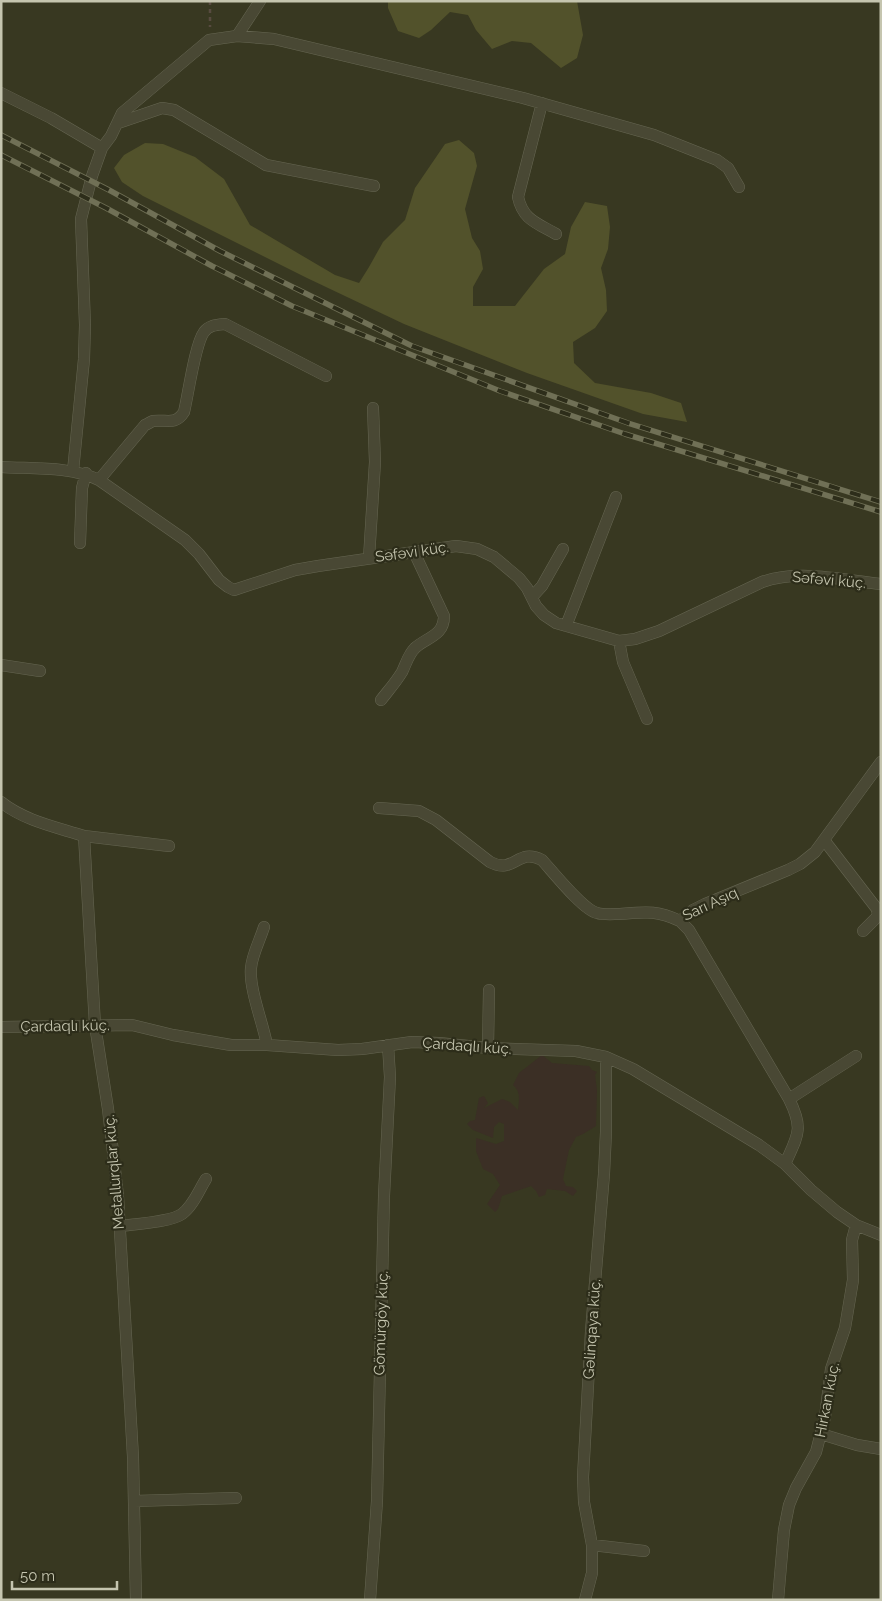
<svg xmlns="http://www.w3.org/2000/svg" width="882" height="1601" font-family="Raleway,sans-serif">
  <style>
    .green { fill: #3b2f25 }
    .water { fill: #52522b }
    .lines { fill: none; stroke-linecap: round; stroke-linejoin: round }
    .minor-casing { stroke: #666652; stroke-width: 12 }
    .path { stroke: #574b40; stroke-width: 2.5; stroke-dasharray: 4 4; stroke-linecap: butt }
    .minor { stroke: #494834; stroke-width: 11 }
    .rail-casing { stroke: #707056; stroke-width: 5.5 }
    .rail { stroke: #2d2d1a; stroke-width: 4; stroke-dasharray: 11; stroke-linecap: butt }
    .labels { text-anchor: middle; stroke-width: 4.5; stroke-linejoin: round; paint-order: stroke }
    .street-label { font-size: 15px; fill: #c5c5af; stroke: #2d2d1a }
  </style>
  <rect width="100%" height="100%" fill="#383821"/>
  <path class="green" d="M542,1055L552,1063L589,1066L592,1070L597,1072L595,1075L597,1090L596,1126L583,1134L576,1137L569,1150L563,1179L566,1186L573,1187L577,1191L573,1196L565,1191L547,1189L545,1195L539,1197L536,1191L531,1186L502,1196L498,1209L495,1212L487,1204L500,1185L493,1174L483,1169L476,1151V1138L496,1144L504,1141V1124L499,1122L494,1127L493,1138L473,1130L467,1124L470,1121L475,1120L479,1098L484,1096L488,1103L484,1108L502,1099L510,1102L518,1110C519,1100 521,1092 513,1085L519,1073Z"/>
  <path class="water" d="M388,1H577L583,35L577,58L561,68L531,43L512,41L492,49L476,30L468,15L450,12L431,30L419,38L398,31L388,8Z
    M459,140L474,153L477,166L465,209L472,238L480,251L483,269L473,287V306H515L544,269L565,254L571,227L585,202L607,206L610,227L608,249L601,268L606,290L607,311L595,328L573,342L574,363L595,383L651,393L681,403L687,422L643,414L527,373L404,324L307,278L143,196L122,182L114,168L124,155L145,143L163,144L195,157L224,179L250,225L335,275L359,283L369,267L383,242L405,220L415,188L445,144Z"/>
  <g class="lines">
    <g class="minor-casing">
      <path id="minor" d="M237,36L260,1
        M1,93L51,118L102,148
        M542,103L518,197C523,220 537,223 556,234
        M118,123L162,108L174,110L266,165L374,186
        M1,467C33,469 70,466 99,480L185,540L199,554L219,580L228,587L234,590L295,570L318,566L456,546L477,549L494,557L519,578L527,588L536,606L544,615L556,623L619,641L635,639L659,631L762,582C800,569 842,580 881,584
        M73,471L84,359L85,325L81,219L92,176L102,148L111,136L122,113L209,40L237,36L274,39L523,98L654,135L717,160L728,168L739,187
        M99,480L145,425C148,424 150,422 153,421C166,419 175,426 184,412C188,396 195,344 204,332C209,325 217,325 225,324L326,376
        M80,543L82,488L86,473
        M369,558L375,462L373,408
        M532,597L542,586L563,549
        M566,626L616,497
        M619,641L623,662L647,719
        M1,665L40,671
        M381,700C388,691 396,682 402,672C406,664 408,655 415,648C427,637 444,636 444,616L414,552
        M1,802C25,821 56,827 84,836L95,1025L108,1109L118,1196L133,1457L136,1600
        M379,808L419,811L436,820L490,862C515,875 517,847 542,860C553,872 583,910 597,913C604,915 613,914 620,914C646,912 656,910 680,921L693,910L705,904L788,870L800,864L815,852L881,762
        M84,836L169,846
        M824,840L877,909L878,916L863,931
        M680,921L689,930L789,1099C804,1129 798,1135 785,1164
        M264,927C260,940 252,955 251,968C249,989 263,1023 267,1045
        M1,1027L132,1025L173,1035L231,1045H267L338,1050L362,1049L412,1042L439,1043L488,1048L576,1051L606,1057L633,1069L759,1145L785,1164L811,1190L837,1212L856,1225L881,1235
        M488,1048L489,990
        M789,1099L856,1056
        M120,1226C135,1224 171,1222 182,1214C193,1206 199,1190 206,1179
        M821,1434L857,1445L881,1449
        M134,1501L236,1498
        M592,1545L644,1551
        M370,1600L377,1501L384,1196L390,1077L388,1045
        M585,1600L592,1573V1545L584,1502L583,1477L591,1331L604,1174L606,1132V1057
        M778,1600L784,1530L789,1505L796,1488L816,1452L825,1417L831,1369L845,1328L853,1280L852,1240L856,1225"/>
    </g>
    <path class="path" d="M210,1V27"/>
    <use href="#minor" class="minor"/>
    <g class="rail-casing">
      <path id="rail" d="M1,135L109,190L220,251L412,346L628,423L881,502
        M1,155L106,208L212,266L292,306L500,391L625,434L881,512"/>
    </g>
    <use href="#rail" class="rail"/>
  </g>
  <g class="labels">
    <g class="street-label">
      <text transform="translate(412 552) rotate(-8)" y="5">Səfəvi küç.</text>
      <text transform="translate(829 580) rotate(5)" y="5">Səfəvi küç.</text>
      <text transform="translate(710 904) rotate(-25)" y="5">Sarı Aşıq</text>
      <text transform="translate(65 1026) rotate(-1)" y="5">Çardaqlı küç.</text>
      <text transform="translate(467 1046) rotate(4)" y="5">Çardaqlı küç.</text>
      <text transform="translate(114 1172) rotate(-95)" y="5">Metallurqlar küç.</text>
      <text transform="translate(381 1323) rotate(-88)" y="5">Gömürgöy küç.</text>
      <text transform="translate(592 1329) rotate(-86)" y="5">Gəlinqaya küç.</text>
      <text transform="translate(827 1400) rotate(-79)" y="5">Hirkan küç.</text>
    </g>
  </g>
  <rect width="882" height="1601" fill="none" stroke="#c5c5af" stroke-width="5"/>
  <path d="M12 1581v8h105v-8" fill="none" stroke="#c5c5af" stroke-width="2.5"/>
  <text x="20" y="1581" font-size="15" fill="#c5c5af" stroke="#2d2d1a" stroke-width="4" paint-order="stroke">50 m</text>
</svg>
